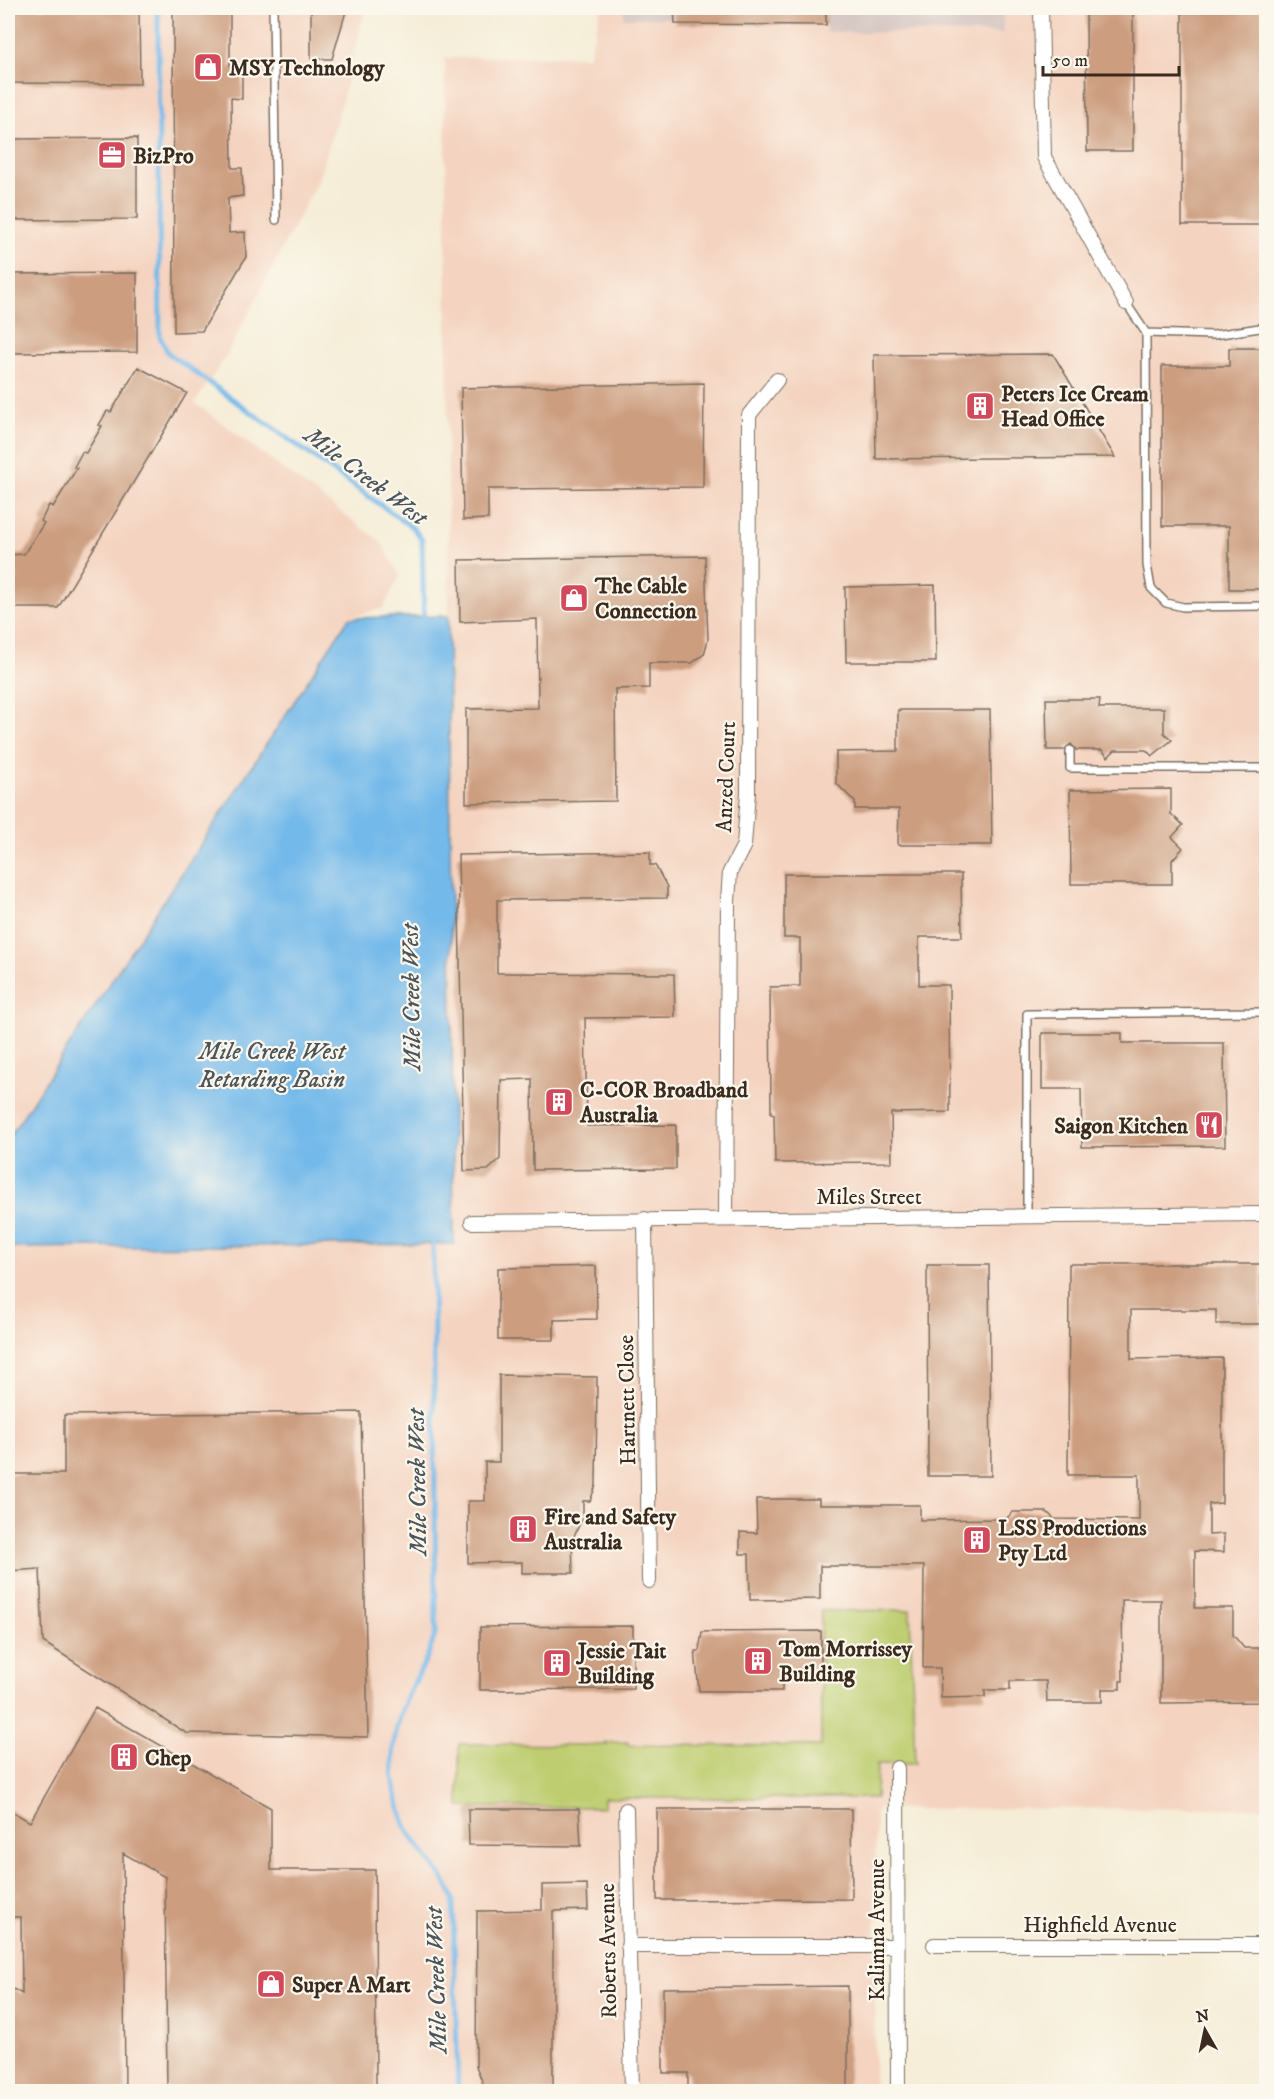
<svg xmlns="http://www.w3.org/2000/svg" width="1274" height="2099" font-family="'IM FELL DW Pica',serif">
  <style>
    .built { fill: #f4d3c0 }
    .industrial { fill: #d0c0bc }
    .green { fill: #becd6f; stroke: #7c7c46; stroke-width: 1.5 }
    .water { fill: #73b9ea; stroke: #577284; stroke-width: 1.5 }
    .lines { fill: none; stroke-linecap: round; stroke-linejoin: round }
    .stream { stroke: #73b9ea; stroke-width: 5 }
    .building { fill: #cc9d7f }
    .lane-casing { stroke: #7c6e5f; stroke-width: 10 }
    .street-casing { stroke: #7c6e5f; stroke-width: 16 }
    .lane { stroke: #fff; stroke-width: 7 }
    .street { stroke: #fff; stroke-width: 14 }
    .labels { text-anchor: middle; stroke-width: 4.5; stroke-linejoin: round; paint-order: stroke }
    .poi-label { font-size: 22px; font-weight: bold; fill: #3b2a1e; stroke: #fbf7ec; text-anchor: start }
    .street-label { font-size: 22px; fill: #3b2a1e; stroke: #fbf7ec }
    .water-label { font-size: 24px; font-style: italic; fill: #4c555b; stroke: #fbf7ec }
  </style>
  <rect width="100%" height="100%" fill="#fbf7ec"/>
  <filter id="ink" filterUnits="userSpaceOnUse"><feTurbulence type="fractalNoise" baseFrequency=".0167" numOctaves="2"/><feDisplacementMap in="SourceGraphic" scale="12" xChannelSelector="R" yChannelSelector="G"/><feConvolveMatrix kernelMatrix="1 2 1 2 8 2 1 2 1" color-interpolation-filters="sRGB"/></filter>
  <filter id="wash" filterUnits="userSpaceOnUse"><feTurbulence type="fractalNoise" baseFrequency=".008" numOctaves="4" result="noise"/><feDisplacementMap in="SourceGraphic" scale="24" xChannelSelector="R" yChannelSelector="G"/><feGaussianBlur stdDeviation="1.35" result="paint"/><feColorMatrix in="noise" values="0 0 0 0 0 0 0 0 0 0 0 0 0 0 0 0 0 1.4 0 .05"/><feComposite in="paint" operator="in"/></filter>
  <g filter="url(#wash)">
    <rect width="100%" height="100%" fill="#f5edd7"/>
    <path class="built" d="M8,8H365L338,116L318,180L228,353L195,403L381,542L400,576L383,608L349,618L8,1139Z
      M601,8H1266V1808L876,1809L874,2091H8V1248L453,1244L445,58L589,56Z"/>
    <path class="industrial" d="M624,8H1003V33L826,32V25L675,24L674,18H624Z"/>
    <path class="green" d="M910,1610L915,1764H877L876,1798H604V1807H459V1744L607,1745L605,1743L628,1742L627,1745L821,1746V1611Z"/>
    <path class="water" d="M448,616L454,1244L8,1248V1139L349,618Z"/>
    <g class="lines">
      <path class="stream" d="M158,8L160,337L168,353L413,528L422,540L424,622
        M433,1237L436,1630C431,1652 421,1670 411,1689C389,1734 386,1779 406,1826C419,1853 443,1870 453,1898L458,2092"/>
    </g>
    <g id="blocks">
      <path class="building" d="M8,8H139L140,84L8,83Z
        M173,8H230V67L242,66V99L231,98L232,168H242L243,196L228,198L229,233L245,232L246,257L202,331L174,332Z
        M311,8H347L332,59H311Z
        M674,8H826V25L675,24Z
        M1086,8H1133V151H1087Z
        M1182,8H1266V225H1182Z
        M137,138V219L8,220V139Z
        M137,273V352L8,353V274Z
        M1229,348H1266V589H1229V526H1162V366H1229Z
        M1053,354L1115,457L876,459L874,355Z
        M138,367L187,393L58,608H8V555L24,554L44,523L41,521L49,505L53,507L77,468L74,467L82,452L86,453L102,426L99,425L107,411L111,412Z
        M704,383L703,487L488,489V519L463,520L461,388Z
        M705,556L708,640L704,654L692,663H649V688L615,689L616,801L466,803V709L538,708L537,619L460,622L459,560Z
        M935,585L936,662H846L845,587Z
        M1046,699H1100L1099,708H1164V733L1172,740L1152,756L1146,750H1115L1108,757L1102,750H1076L1071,744L1064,750H1047Z
        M898,710H990L992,845H898L899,809H855V802L836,783V752L898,751Z
        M1171,789V814L1183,825L1172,837L1183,848L1172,860V884H1071L1070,790Z
        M650,852V865H655L667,887V898L497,900V973L674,974L675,1017L585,1018L587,1126L676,1125V1169L533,1170L532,1079L501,1080L500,1159L488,1170L464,1171L458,855Z
        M784,874H961L962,937H919V985H949L950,1112L891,1113L892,1162L775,1163L774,1114L771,1113L770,987L800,986V938H784Z
        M1042,1033H1122V1043H1224L1225,1146L1082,1147L1081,1089H1042Z
        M1069,1264H1261V1324H1216V1310H1131V1359L1222,1358V1503L1209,1504V1535L1224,1534V1552L1195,1551V1608H1233V1635L1244,1648H1266V1702L1161,1703V1600H1122L1123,1681H1120V1689H1102V1702H1047L1046,1681H1010V1690H985V1697L941,1698L940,1668H923L924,1566H820V1599L750,1600L749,1554H740V1532L757,1533L756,1499H819V1505H920V1520L1006,1519L1013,1512H1047L1054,1519L1139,1520V1475H1068Z
        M927,1265H989L991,1476H928Z
        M596,1266L597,1319L554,1320V1340H498V1268Z
        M499,1375L597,1377L596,1485L590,1501H583V1517L572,1540L573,1573H522V1562L468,1563V1501H485V1462H499Z
        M361,1412L368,1737L186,1733L43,1642L40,1569L8,1571V1474H64V1415Z
        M633,1626V1689L480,1690V1627Z
        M821,1631V1680L782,1681V1691H699L695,1651H699L702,1632Z
        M95,1708L271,1808V1870H375L376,2091H167L165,1877L123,1853L125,2091H8V1986L22,1994L21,1917H11V1885H8V1809L30,1822Z
        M468,1809H579L581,1846L469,1845Z
        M657,1809H851L852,1899L657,1900Z
        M587,1884L588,1910L553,1911V2091H486L476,2066L477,1911L542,1910V1885Z
        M848,1986V2091H688V2073H663V1988Z"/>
    </g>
  </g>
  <g filter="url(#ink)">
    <use href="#blocks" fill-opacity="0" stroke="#7c6e5f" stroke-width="1.5"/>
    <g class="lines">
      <g class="lane-casing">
        <path id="lane" d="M273,8L276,220
          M1126,303L1146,333L1147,565L1151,588L1166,603L1183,607L1266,606
          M1146,333L1214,335L1266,327
          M1070,750V768H1266
          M1027,1216V1014L1266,1012"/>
      </g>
      <g class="street-casing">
        <path id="street" d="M1041,8L1044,157L1126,303
          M726,1218L728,901L730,872L744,845L748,793L749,415L777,380
          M645,1219L649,1581
          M472,1222L1266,1214
          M897,1768L898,2092
          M626,1810L632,2092
          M934,1945H1266
          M628,1946H897"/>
      </g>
      <use href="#lane" class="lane"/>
      <use href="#street" class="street"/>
    </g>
  </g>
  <defs>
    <g id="shop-square" transform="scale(1.5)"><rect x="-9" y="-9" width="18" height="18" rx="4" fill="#d1495b" stroke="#fbf7ec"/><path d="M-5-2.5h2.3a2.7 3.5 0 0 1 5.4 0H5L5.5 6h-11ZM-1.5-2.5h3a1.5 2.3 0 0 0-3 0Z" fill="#fff"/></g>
    <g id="office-square" transform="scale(1.5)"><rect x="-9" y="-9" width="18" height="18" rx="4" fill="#d1495b" stroke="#fbf7ec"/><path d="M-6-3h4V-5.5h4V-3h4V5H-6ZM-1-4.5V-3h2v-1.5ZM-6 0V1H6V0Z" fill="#fff"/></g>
    <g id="building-square" transform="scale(1.5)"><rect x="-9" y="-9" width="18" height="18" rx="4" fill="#d1495b" stroke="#fbf7ec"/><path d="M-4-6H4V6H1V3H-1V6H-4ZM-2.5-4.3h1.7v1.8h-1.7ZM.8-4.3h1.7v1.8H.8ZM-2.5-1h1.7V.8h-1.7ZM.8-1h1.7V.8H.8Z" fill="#fff"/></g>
    <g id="restaurant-square" transform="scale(1.5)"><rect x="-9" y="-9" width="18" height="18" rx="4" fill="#d1495b" stroke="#fbf7ec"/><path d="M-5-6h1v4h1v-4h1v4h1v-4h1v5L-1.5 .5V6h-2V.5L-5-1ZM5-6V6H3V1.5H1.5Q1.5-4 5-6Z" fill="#fff"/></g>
  </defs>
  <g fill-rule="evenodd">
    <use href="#shop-square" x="208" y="67"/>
    <use href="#office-square" x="112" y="155"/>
    <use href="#building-square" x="980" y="406"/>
    <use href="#shop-square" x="574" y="598"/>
    <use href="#building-square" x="559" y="1102"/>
    <use href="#restaurant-square" x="1209" y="1125"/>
    <use href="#building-square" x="523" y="1529"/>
    <use href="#building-square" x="977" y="1540"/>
    <use href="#building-square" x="758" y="1661"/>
    <use href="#building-square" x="557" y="1663"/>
    <use href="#building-square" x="124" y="1757"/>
    <use href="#shop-square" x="271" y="1984"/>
  </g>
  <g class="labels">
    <g class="poi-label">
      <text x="229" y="75">MSY Technology</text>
      <text x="133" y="163">BizPro</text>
      <text x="1001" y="401">Peters Ice Cream<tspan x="1001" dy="25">Head Office</tspan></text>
      <text x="595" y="593">The Cable<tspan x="595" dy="25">Connection</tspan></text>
      <text x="580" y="1097">C-COR Broadband<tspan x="580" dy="25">Australia</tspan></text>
      <text x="1188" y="1133" text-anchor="end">Saigon Kitchen</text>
      <text x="544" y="1524">Fire and Safety<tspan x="544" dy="25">Australia</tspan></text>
      <text x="998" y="1535">LSS Productions<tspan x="998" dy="25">Pty Ltd</tspan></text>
      <text x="779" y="1656">Tom Morrissey<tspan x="779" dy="25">Building</tspan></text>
      <text x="578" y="1658">Jessie Tait<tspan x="578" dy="25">Building</tspan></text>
      <text x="145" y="1765">Chep</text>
      <text x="292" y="1992">Super A Mart</text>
    </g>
    <g class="street-label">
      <text transform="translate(725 777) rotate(-88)" y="8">Anzed Court</text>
      <text x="869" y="1204">Miles Street</text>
      <text transform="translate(626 1400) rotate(-91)" y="8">Hartnett Close</text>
      <text x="1100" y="1932">Highfield Avenue</text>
      <text transform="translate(876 1930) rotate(-90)" y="8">Kalimna Avenue</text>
      <text transform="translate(607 1951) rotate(-91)" y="8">Roberts Avenue</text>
    </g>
    <g class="water-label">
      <text transform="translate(366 476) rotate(37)" y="8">Mile Creek West</text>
      <text transform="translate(411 997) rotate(-91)" y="8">Mile Creek West</text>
      <text x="272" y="1059">Mile Creek West<tspan x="272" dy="28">Retarding Basin</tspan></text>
      <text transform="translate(417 1482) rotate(-91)" y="8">Mile Creek West</text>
      <text transform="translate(436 1980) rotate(-92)" y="8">Mile Creek West</text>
    </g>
  </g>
  <rect width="1274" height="2099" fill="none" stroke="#fbf7ec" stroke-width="30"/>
  <g transform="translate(1205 2030) rotate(351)" stroke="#fbf7ec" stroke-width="4.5" paint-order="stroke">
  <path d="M0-4.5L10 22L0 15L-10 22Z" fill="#3b2a1e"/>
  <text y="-9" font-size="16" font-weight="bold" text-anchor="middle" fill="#3b2a1e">N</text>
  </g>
  <path d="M1043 66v9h136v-9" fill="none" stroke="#3b2a1e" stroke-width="3"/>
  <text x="1052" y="66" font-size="18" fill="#3b2a1e" stroke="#fbf7ec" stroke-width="4.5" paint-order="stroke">50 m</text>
</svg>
